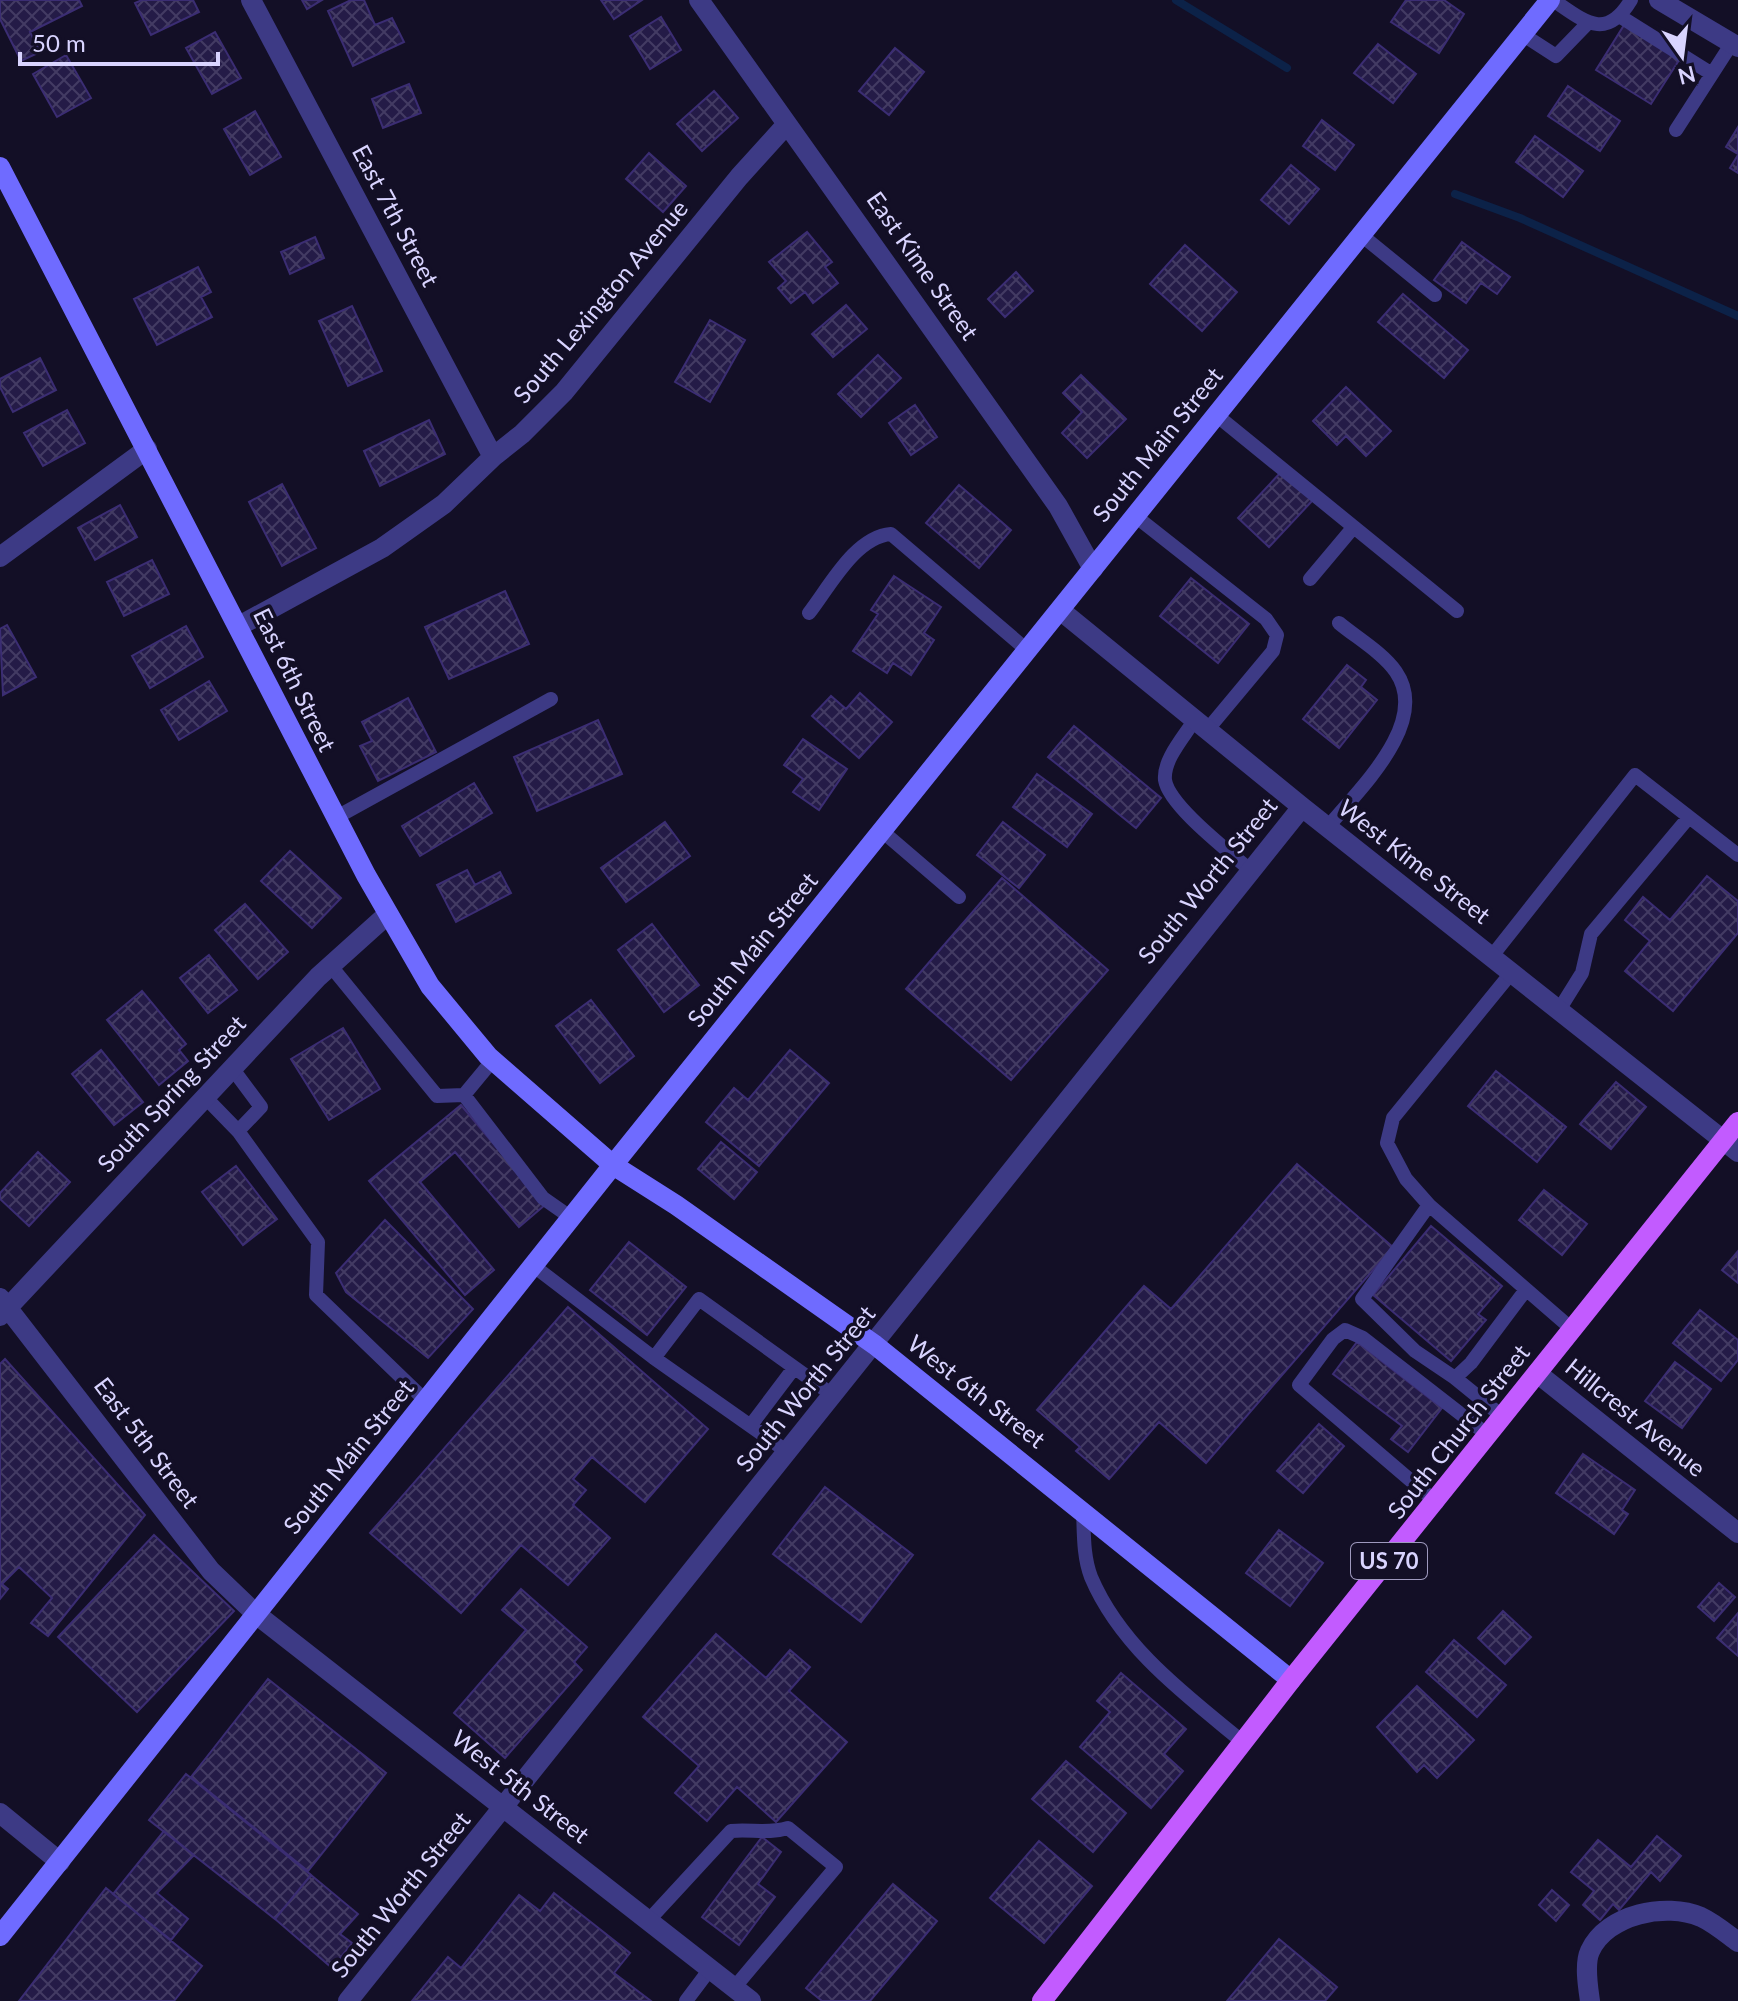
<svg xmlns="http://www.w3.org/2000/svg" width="1738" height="2001" font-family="Lato,sans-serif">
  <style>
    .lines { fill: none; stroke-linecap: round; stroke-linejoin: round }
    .stream { stroke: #0c2248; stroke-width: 8 }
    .building { fill: url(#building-cross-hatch); stroke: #3b2d73; stroke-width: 2 }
    .lane { stroke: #3d3a85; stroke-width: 14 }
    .street { stroke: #3d3a85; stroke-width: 20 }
    .secondary { stroke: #6f6bff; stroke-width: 20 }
    .primary { stroke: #c25bff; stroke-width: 20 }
    .labels { text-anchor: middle; stroke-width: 7; stroke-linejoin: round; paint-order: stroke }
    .shield { fill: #130f26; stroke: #9e99be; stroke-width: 2 }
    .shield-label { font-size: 22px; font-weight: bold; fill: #d9d4ff }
    .street-label { font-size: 24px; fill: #d9d4ff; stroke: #130f26 }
  </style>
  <defs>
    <pattern id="building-cross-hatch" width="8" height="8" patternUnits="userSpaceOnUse" patternTransform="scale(2)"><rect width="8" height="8" fill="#241b47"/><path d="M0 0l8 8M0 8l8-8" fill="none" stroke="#433b63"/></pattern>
  </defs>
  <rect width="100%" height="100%" fill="#130f26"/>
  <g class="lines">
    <path class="stream" d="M1176,0L1287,68
      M1455,194L1520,218L1738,316"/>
  </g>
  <path class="building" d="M0,0H79L82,6L30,32L40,52L21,61L0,19Z
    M142,0H193L199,12L151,35L135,3Z
    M302,0H322L307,9Z
    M351,0H364L375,25L392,18L404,42L353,66L328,11Z
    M601,0H642L614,19Z
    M1406,0H1444L1464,14L1439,53L1391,22Z
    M661,17L681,50L650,69L630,36Z
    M1626,22L1681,57L1651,104L1596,70Z
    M215,32L241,78L212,94L186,48Z
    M1378,44L1416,74L1393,103L1354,73Z
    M895,48L924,72L889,115L859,91Z
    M66,55L91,98L57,117L33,74Z
    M409,84L421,113L383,128L372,99Z
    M1568,86L1620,121L1600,151L1548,116Z
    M714,91L738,118L702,151L677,124Z
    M255,111L281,157L250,175L224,129Z
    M1322,120L1354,145L1335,170L1303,146Z
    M1738,127V154L1726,147Z
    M1535,136L1583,171L1563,197L1516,162Z
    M649,153L686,186L663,212L626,179Z
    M1738,155V173L1730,168Z
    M1291,165L1319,189L1289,224L1261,200Z
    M807,232L832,262L825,267L838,283L813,303L805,292L791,303L778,288L786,281L769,262Z
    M315,237L324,258L290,274L281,252Z
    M1462,242L1510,277L1497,294L1481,283L1466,303L1434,280Z
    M1185,245L1237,292L1202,331L1150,284Z
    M198,267L211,292L201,297L212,317L157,345L134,299Z
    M1016,272L1033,291L1005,317L988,299Z
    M1403,294L1468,350L1444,378L1378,322Z
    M846,305L867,329L833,357L812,334Z
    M352,306L382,371L348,386L319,321Z
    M710,320L745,340L710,402L675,382Z
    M878,355L901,378L861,417L838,394Z
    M40,358L56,390L13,412L0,387V379Z
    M1081,375L1126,419L1087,458L1062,433L1082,412L1063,393Z
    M1346,387L1391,431L1366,456L1346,436L1337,445L1313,421Z
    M915,405L937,437L911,455L889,423Z
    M67,410L85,443L43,466L24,433Z
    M429,420L445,454L380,486L364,451Z
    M1282,471L1313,500L1269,547L1238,518Z
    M282,484L316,548L282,566L249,502Z
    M959,485L1011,530L979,568L926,523Z
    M120,505L137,537L95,560L78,528Z
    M152,560L169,594L124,616L107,582Z
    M894,576L941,607L924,633L934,640L911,675L893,663L887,673L853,651L878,614L871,610Z
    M1191,578L1249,624L1218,663L1160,616Z
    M505,591L529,644L449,679L425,627Z
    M7,625L36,677L3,695L0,629Z
    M186,626L203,657L150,688L132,656Z
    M1347,665L1366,680L1361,687L1377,700L1339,748L1303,719Z
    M209,681L227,711L179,740L161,710Z
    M860,693L892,722L859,758L812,716L831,696L846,709Z
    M408,698L436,752L378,781L360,746L372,741L362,722Z
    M598,720L622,774L537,811L514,757Z
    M1074,726L1161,798L1136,828L1048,757Z
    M803,739L847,769L819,810L793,792L803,779L784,765Z
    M1037,774L1092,814L1067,847L1013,807Z
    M474,783L492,813L420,856L402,826Z
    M665,822L690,856L626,902L601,868Z
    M1003,822L1045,855L1019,888L977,855Z
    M290,851L341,898L312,928L261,881Z
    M467,870L475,885L500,872L511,893L456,922L437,885Z
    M1707,876L1738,901V933L1673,1011L1625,971L1650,941L1625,920L1643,897L1670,920Z
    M1002,878L1108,970L1011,1080L906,989Z
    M245,904L288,952L258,979L215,930Z
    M652,924L699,985L664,1012L618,950Z
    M209,955L237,990L208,1013L180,978Z
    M142,991L186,1044L179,1050L188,1061L159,1085L107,1020Z
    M591,1000L634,1056L600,1083L556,1026Z
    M343,1028L380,1089L329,1120L291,1059Z
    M101,1050L143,1102L114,1125L72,1074Z
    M790,1050L829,1083L759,1166L706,1122L734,1088L748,1100Z
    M1496,1071L1566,1127L1537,1162L1468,1106Z
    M1616,1082L1646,1107L1611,1149L1580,1124Z
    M461,1105L545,1205L519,1227L455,1152L420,1182L494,1270L465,1295L369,1181Z
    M721,1142L757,1172L734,1199L698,1169Z
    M38,1152L70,1182L29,1226L0,1199V1193Z
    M1297,1164L1393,1247L1206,1463L1159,1422L1109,1479L1076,1451L1080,1447L1037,1410L1144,1286L1171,1309Z
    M236,1166L277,1219L243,1245L202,1192Z
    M1544,1190L1587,1224L1562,1255L1519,1220Z
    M385,1220L473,1309L428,1358L346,1292L336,1273Z
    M1431,1226L1502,1286L1478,1314L1486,1320L1451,1361L1373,1295Z
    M629,1242L686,1287L647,1335L590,1290Z
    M1738,1251V1283L1722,1270Z
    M568,1307L708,1429L645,1502L592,1457L573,1479L586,1490L573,1505L610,1538L568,1585L521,1545L461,1613L370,1533Z
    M1700,1310L1738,1340V1360L1721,1381L1673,1343Z
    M1357,1342L1442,1408L1408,1452L1391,1439L1402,1426L1333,1374Z
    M5,1359L145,1515L48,1636L31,1623L52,1598L19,1567L2,1584L8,1589L0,1599V1364Z
    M1675,1362L1711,1389L1682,1428L1645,1401Z
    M1319,1424L1344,1446L1303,1493L1277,1471Z
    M1583,1454L1635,1490L1622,1510L1628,1514L1614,1534L1556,1493Z
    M825,1487L913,1555L861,1622L773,1554Z
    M1279,1530L1323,1563L1290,1606L1246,1573Z
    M154,1535L234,1611L137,1712L58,1637Z
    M1719,1583L1735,1597L1714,1621L1698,1607Z
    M521,1589L587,1647L574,1662L582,1670L505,1758L454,1713L526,1630L502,1610Z
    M1503,1611L1531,1637L1505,1664L1478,1638Z
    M1738,1613V1656L1717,1638Z
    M716,1634L766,1678L790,1650L810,1667L789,1691L847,1742L776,1822L737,1787L707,1821L675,1793L699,1766L643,1717Z
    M1454,1640L1506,1685L1477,1717L1426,1672Z
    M1121,1673L1186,1729L1164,1754L1183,1771L1151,1808L1080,1747L1110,1712L1097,1701Z
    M268,1679L386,1773L308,1871L191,1777Z
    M1417,1686L1474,1740L1437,1778L1424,1765L1417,1772L1377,1727Z
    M1066,1761L1126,1813L1093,1852L1032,1799Z
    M186,1774L311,1875L275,1919L149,1820Z
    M164,1831L194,1855L157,1893L188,1919L171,1940L113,1894Z
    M1657,1836L1681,1856L1660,1881L1651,1872L1619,1910L1613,1904L1600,1920L1583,1905L1594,1891L1571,1872L1598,1840L1631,1867Z
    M762,1837L781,1852L758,1884L775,1897L739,1945L702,1917Z
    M1039,1841L1092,1886L1044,1943L990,1898Z
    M311,1875L358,1914L340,1934L352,1943L332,1968L275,1919Z
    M893,1884L937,1921L870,2001H822L806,1988Z
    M106,1888L202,1966L174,2001H19Z
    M1552,1890L1569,1905L1556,1921L1539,1905Z
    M554,1893L630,1953L614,1973L651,2001H412L448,1957L461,1968L519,1895L540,1911Z
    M1279,1939L1337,1987L1325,2001H1227Z"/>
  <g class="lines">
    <path class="lane" d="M1553,0C1584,21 1606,42 1631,0
      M1621,17L1712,74
      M1522,34L1556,56L1587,24
      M1676,130L1732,43
      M1360,234L1435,295
      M1215,414L1457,611
      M1134,515L1266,619L1277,635L1273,651L1208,729
      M1310,579L1352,529
      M809,613C830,586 855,537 891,534L1027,650
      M1195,719C1185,736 1163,759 1165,780C1169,806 1230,852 1250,870
      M335,818L551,699
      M1328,827C1358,790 1431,723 1396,672C1383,653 1357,638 1339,623
      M882,831L959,897
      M1492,956L1635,775L1738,855
      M330,965L437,1096L464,1095
      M1559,1010L1582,973L1591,934L1689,817
      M493,1060L464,1095L543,1198L573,1219
      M232,1068L261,1107L238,1131
      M205,1097L238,1131L318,1242L316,1295L427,1402
      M1429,1205L1406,1179L1387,1143L1393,1118L1512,972
      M535,1267L654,1358
      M1525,1291L1471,1363L1455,1378L1415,1351L1362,1299L1429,1205L1573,1330
      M1455,1378L1503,1417
      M751,1425L794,1368
      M789,1453L654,1358L699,1299L834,1396
      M1437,1503L1299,1385L1333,1339L1345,1330L1363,1338L1489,1436
      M1083,1510C1084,1533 1083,1556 1091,1577C1121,1648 1187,1696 1244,1743
      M648,1921L731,1831C751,1829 768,1834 788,1828L836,1867L734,1988
      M686,2001L710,1969"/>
    <path class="street" d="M251,0L493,457
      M699,0L1058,506L1093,569
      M1659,0L1738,47
      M0,557L147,449
      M1060,610L1302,807L1738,1152
      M239,626L382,548L444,504L493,457L522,434L564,392L739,177L787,124
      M0,1298L211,1571L256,1614L751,2001
      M0,1316L318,977L388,914
      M1537,1373L1738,1533
      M0,1813L60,1862
      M348,2001L1302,807
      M1590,2001C1588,1987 1584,1964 1590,1951C1607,1914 1666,1902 1701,1917C1714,1923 1727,1934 1738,1942"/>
    <path class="secondary" d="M0,167L366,875L430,986L488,1056L613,1165L676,1205L875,1345L1291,1680
      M0,1936L613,1165L1550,0"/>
    <path class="primary" d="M1042,2001L1291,1680L1738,1122"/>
  </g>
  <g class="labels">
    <rect class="shield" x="1351" y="1543" width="76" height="36" rx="6"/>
    <g class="shield-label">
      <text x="1389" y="1569">US 70</text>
    </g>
    <g class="street-label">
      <text transform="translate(395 216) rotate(62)" y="8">East 7th Street</text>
      <text transform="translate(922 266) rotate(55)" y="8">East Kime Street</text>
      <text transform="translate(601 302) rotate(-50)" y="8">South Lexington Avenue</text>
      <text transform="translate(1158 445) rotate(-51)" y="8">South Main Street</text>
      <text transform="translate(294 680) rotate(64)" y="8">East 6th Street</text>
      <text transform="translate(1414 862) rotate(38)" y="8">West Kime Street</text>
      <text transform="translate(1208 881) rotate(-51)" y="8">South Worth Street</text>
      <text transform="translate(753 950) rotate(-51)" y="8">South Main Street</text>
      <text transform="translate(172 1094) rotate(-47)" y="8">South Spring Street</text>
      <text transform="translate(806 1389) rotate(-51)" y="8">South Worth Street</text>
      <text transform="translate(976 1392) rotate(38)" y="8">West 6th Street</text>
      <text transform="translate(1635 1418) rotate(39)" y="8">Hillcrest Avenue</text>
      <text transform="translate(1459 1432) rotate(-52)" y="8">South Church Street</text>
      <text transform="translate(146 1443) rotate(53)" y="8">East 5th Street</text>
      <text transform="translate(349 1457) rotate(-51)" y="8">South Main Street</text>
      <text transform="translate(520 1787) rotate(38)" y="8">West 5th Street</text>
      <text transform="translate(401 1895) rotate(-51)" y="8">South Worth Street</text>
    </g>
  </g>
  <g transform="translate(1682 56) rotate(166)" stroke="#130f26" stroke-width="6" paint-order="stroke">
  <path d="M0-6L14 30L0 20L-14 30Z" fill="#d9d4ff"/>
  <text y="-12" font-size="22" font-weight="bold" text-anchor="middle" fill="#d9d4ff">N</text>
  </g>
  <path d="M20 52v12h198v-12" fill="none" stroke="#d9d4ff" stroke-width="4"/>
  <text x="32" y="52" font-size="24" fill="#d9d4ff" stroke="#130f26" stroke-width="6" paint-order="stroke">50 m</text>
</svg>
